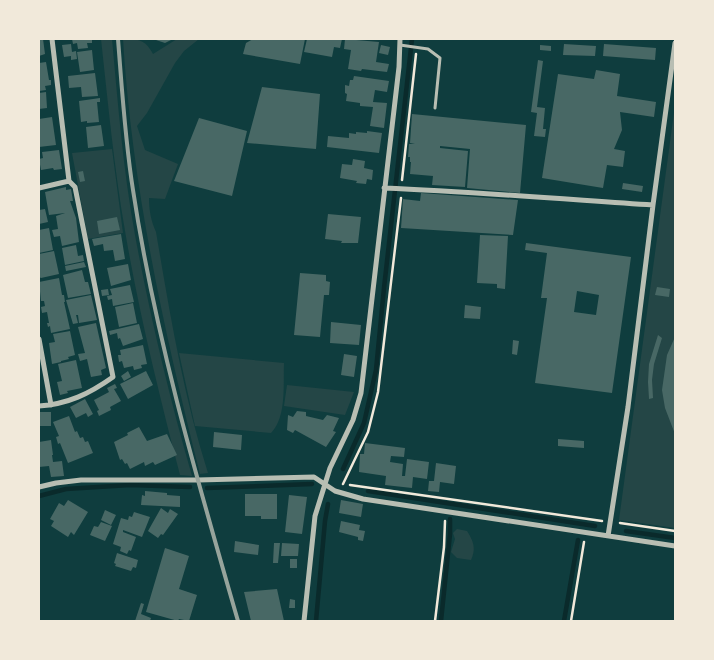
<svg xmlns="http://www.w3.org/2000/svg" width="714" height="660" font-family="Spectral,serif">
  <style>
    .green { fill: #244646 }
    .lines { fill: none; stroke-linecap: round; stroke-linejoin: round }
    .stream { stroke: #0a2a2b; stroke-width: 4.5 }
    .building { fill: #486865; fill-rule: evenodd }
    .path { stroke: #f1e9da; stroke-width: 2.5 }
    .service { stroke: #b8beb3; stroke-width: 3 }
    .minor { stroke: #b8beb3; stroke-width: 5 }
    .rail { stroke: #97a49c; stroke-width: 4 }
  </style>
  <rect width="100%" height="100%" fill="#0f3d3e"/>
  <path class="green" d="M101,39H112C118,104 123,170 135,235C150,316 169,396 192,476L180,475C159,394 139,313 125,231C114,167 108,103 101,39Z
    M123,39C138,39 145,39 153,54L177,39H199L184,51L175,63L147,113L137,126L145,150L178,164L165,199L149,198C149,210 151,221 156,232C170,314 183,394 208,473L200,474C164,331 132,187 123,39Z
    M675,105V528L619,520Z
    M112,149L123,233L88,239L72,153Z
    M179,353L284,363C283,384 287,417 271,433L195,426Z
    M287,385L354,392L345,415L284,406Z
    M457,529L467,531C474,542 476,549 471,560L457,558L451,552L455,539L453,533Z"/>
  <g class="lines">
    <path class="stream" d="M343,469L364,423L376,370L384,288L412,39
      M207,488L312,484
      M368,491L595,526
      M39,496L66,489L130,485L190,487
      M626,531L675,538
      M316,621L325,521L328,504
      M441,621L450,534V519
      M564,621L578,540"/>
  </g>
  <path class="building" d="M39,39H43L45,54L39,56Z
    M72,39H92V43H87L88,48L78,49L77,43L73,44Z
    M153,39H173L165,43Z
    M253,39H305L300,64L243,54L246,43Z
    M307,39H342L340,48L334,47L332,57L304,52Z
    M345,39L379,42L376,62L389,64L387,72L362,69L361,71L348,69L351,50L344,49Z
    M71,44L72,52L76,51L77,59L71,60V56L64,57L62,45Z
    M564,44L596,46L595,56L563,55Z
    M604,44L656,48L655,60L603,56Z
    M381,45L390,47L388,55L379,53Z
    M540,45L551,46V51L540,50Z
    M92,50L94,70L80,72L77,52Z
    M538,60L543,61L537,107L545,108L543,129H546L545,137L534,136L537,113L531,112Z
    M46,62L49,80H51V85L45,86L46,90L39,91V63Z
    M596,70L620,74L617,96L656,102L654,117L620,112L622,130L614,149L625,151L623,167L607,165L603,188L542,178L558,74L594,79Z
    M95,73L98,96L82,97L81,87L69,88L68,76Z
    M354,76L389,81L387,92L375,90L373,102L387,103L384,128L370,126L373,107L360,106V103L346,101L347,94L345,93V85L349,86L350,80H353Z
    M262,87L320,94L316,149L247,143Z
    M46,92L47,108L39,109V93Z
    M100,98V102H97L99,122L87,123V121L81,122L79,101Z
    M412,114L526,125L520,193L467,188L470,149L440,146V148L468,151L465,187L432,185L433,176L410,174L411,162H410V157H408L409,144H415L410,143Z
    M52,117L53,124L43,126L53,124L56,145L39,147V119Z
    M199,118L247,131L232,196L174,181Z
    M101,125L104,146L88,148L86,127Z
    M367,131L382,133L379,153L327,147L328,136L349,138V133L356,134V132L367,133Z
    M59,150L62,169L54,170L53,168L41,170L39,159L43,158L42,152Z
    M353,159L365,161L364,168L373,170L372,180L367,179L366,184L356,183L357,181L340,178L342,164L352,165Z
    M83,171L85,181L80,182L78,172Z
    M623,183L643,186L642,192L622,189Z
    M66,187V190L71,189L73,201H70L76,218L79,242L62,246L60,236L54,237L52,230L58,229L56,216L65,213L49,215L45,192Z
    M421,193L518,200L513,235L401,228L403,199L420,201Z
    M45,209L48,222L39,224V210Z
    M328,214L361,217L358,243H341L342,241L325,239Z
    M117,217L120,230L99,234L97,221Z
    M49,228L53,250L39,253V230Z
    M121,234L125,259L115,261L113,250L104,251L103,244L94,246L92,239Z
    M480,235L508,236L505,289L497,288V284L477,283Z
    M526,243L631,257L612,393L535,383L547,298H541L547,253L525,250ZM577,291L599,295L596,315L574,312Z
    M76,245L78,256L83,255L84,261L65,265L62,248Z
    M54,251L59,274L41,278L39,277V254Z
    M84,262L86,267L66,271L65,266Z
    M128,264L131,280L111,286L107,268Z
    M82,270L85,282H88L91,294L68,298L63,275Z
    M300,273L326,275V281L330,282L329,295H324L320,337L294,335Z
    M59,278L62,295H64L65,302H64L70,329L51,333L50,326L48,327L47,323H49L47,312L42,313L41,307L45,306L44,301H41L39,282Z
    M130,285L134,302L113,306L112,299L108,300L107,296L112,295L110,289Z
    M657,287L670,289L669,297L655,295Z
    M108,289L109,295L102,296L101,290Z
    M91,295L97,320L79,323L78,315H76L78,323L73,324L66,300Z
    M133,303L137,323L119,327L115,307Z
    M465,305L481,307L480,319L464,318Z
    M331,322L361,325L359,345L330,343Z
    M96,323L106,368L101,370L102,375L91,377L87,359L80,361L78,354L85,353L78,327Z
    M139,324L143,339L123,346L120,338L118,339L117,333L110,335L109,331Z
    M70,331L75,355L68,357L69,359L61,361V362L52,364L49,343L55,342L53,334Z
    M658,335L662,338L654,364L652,380L653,398L649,399L648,382L649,364Z
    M675,337V434L665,408L662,390L667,355Z
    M513,340L519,341L517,355L512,354Z
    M143,345L147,364L141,365L142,368L134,370L133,366L124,368L122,361L119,362L118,355H121L120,350Z
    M344,354L357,356L354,377L341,375Z
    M76,360L82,388L67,391L68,393L60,395L57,382L62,381L58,364Z
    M128,371L131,377L124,381L121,376Z
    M146,371L153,385L128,399L120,384Z
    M115,384L117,388L114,389L121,401L110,407L111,410L99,416L97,411L99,410L94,400L109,392L107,388Z
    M85,399L93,414L88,417L86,413L76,418L70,407Z
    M297,411L306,412V416L323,420L327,415L339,418L333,431L336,432L326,447L295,430L293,433L287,430L288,415L293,417Z
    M39,412H51V426H39Z
    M69,416L75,432L77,431L80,438L83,437L85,442L88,441L93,453L68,463L60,443L58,444L56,437L59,436L53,422Z
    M139,427L147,441L167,434L177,455L155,465L153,462L145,466L144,462L130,469L127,463L125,464L122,459L120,460L114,442L128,435L127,433Z
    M214,432L242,435L241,450L213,447Z
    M558,439L584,441V448L558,446Z
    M51,440L53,455H52L53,462L62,461L64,476L51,477L49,466L39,467V442Z
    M365,443L405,448L404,457L391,456L390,462L403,464L402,476H405L407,459L429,462L427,479L413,477L412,488L385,485L386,476L359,472L360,454H364Z
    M436,463L456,466L454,484L440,482L439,492L428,491L429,481H434Z
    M145,491L167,493V495L180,496V507L141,505L142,495L145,496Z
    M245,494H277V519H261V516H245Z
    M289,495L307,497L302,534L285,532Z
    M68,500L88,512L74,535L71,532L68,537L51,526L54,521L50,519L59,503L64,506Z
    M341,500L363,504L361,517L339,513Z
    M161,508L168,513L170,509L178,514L163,535L161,534L158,538L148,531Z
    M105,510L116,515L111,525L101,520Z
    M134,512L150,517L142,537L123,530V532L136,537L131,551L129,550L127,554L120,551L121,547L113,544L121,518L128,520L129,516L132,517Z
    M341,521L360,525L359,530L365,531L363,541L358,540V537L339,532Z
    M101,522L112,526L105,541L90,535L94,526L98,527Z
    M235,541L259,545L258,555L234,552Z
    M274,543H280L278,563H273Z
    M282,543L299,544L298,556H281Z
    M165,548L189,556L179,589L197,595L189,621L179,619L178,621L146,612Z
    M117,553L138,560L136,568L133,567L131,571L115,566L116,564L114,563Z
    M290,559H297V568H290Z
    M277,589L284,621H251L244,592Z
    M290,599L295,600V608H289Z
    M141,603L144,604L141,614L151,618L150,621H135Z"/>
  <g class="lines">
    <path class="path" d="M402,180L416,54
      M343,484L368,432L378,392L401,198
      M350,485L602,521
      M620,523L675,531
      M435,621L444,547L445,521
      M571,621L584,542"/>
    <path class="service" d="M400,45L428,49L440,58L435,108"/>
    <path class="minor" d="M39,188L69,181L52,39
      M384,188C474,192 563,199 653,205
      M39,339L51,405
      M39,406C68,404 89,394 113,377L75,187L69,181
      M39,487L56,483L81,480H198L314,477L335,491L363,499L675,546
      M608,536L628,407L653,205L675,43
      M304,621L315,516L330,468L353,420L361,393L399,67L400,39"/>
    <path class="rail" d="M118,39C122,89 125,140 133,190C155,336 197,479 238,621"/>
  </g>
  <rect width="714" height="660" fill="none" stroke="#f1e9da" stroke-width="80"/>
</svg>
